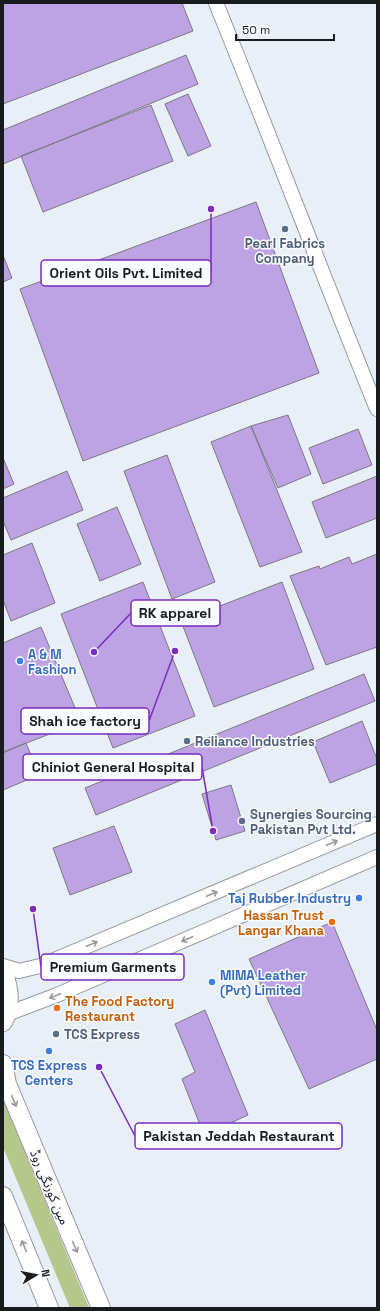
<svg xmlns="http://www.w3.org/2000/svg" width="380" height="1311" font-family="'Space Grotesk','Noto Sans Arabic',sans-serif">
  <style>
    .green { fill: #b7c78c }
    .building { fill: #bda2e4; stroke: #7c7981 }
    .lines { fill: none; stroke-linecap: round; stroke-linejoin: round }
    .tertiary-casing { stroke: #949aa1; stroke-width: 16 }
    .primary-casing { stroke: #949aa1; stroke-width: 20 }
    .tertiary { stroke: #fff; stroke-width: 14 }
    .primary { stroke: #fff; stroke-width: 18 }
    .oneway { stroke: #98999a }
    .service-dot { fill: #5c6f8a; stroke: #f9fbff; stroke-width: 1.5 }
    .shop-dot { fill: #3f7fe0; stroke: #f9fbff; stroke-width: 1.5 }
    .food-dot { fill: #e8710a; stroke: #f9fbff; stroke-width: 1.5 }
    .labels { text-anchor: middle; stroke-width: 3; stroke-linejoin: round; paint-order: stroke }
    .service-label { font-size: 13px; font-weight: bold; fill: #4e5e75; stroke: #f9fbff; text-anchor: start }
    .shop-label { font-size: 13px; font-weight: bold; fill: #366cbe; stroke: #f9fbff; text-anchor: start }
    .food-label { font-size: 13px; font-weight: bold; fill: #c56008; stroke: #f9fbff; text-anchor: end }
    .street-label { font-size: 13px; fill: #191c1e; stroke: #f9fbff }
    .leader { fill: none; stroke: #7b2cbf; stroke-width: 1.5 }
    .callout-dot { fill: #7b2cbf; stroke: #f9fbff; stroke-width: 1.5 }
    .callout { fill: #f9fbff; stroke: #7b2cbf; stroke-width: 1.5 }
    .callout-label { font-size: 14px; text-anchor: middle; font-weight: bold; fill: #191c1e }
  </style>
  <rect width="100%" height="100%" fill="#e8eff6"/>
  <path class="green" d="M3,1098L89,1308H70L3,1147Z"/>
  <path class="building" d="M3,3H182L193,31L3,104Z
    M186,55L198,84L3,164V130Z
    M188,94L211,146L188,156L165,104Z
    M151,105L173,161L43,212L21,156Z
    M256,202L319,373L83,461L20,289Z
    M3,255L12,278L3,282Z
    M288,415L311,474L278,488L251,426Z
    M251,426L302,552L260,567L211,442Z
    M358,429L372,465L323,484L309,448Z
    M167,455L215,582L172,599L124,471Z
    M3,458L14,484L3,489Z
    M67,471L83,510L11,540L3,521V498Z
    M377,476V518L326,538L312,502Z
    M117,507L141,564L100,581L77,524Z
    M32,543L55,603L11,621L3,600V555Z
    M377,554V647L326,665L290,576L319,566L320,569L349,557L352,564Z
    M143,582L195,716L113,748L61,614Z
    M282,582L314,669L214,707L181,621Z
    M41,627L81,722L3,752V643Z
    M364,674L375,701L96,815L85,788Z
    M362,721L377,759V764L330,783L313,742Z
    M26,743L39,775L3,790V753Z
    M231,785L245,831L216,840L202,794Z
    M114,826L132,872L70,895L53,848Z
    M332,922L377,1030V1059L309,1089L249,959Z
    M205,1010L248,1115L204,1135L182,1079L195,1072L175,1024Z"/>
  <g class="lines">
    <g class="tertiary-casing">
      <path id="tertiary" d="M216,3C271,138 322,274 377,409
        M3,966L19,971L40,966L377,824
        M7,1014L57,995L377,857"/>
    </g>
    <g class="primary-casing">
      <path id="primary" d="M3,971C9,987 12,1006 3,1022
        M3,1064L7,1084L101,1308
        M3,1196L49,1308"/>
    </g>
    <use href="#tertiary" class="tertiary"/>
    <use href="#primary" class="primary"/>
  </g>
  <defs><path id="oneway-shaft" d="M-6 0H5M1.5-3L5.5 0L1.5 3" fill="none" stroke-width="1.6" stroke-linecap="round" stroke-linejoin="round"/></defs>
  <g class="oneway">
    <use href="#oneway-shaft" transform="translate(332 843) rotate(-23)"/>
    <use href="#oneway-shaft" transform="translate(212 894) rotate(-23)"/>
    <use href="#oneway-shaft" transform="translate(187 939) rotate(157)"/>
    <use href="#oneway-shaft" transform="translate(92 944) rotate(-23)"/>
    <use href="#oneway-shaft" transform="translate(55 996) rotate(158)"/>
    <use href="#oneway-shaft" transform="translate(14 1101) rotate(67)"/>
    <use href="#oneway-shaft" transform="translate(24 1246) rotate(-113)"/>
    <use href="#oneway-shaft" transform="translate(75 1247) rotate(67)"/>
  </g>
  <g class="service-dot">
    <circle cx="285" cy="229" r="4"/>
    <circle cx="187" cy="741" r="4"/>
    <circle cx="242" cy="821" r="4"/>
    <circle cx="56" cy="1034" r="4"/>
  </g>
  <g class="shop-dot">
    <circle cx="20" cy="661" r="4"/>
    <circle cx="359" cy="898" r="4"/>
    <circle cx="212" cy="982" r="4"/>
    <circle cx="49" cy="1051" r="4"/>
  </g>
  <g class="food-dot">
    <circle cx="332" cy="922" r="4"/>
    <circle cx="57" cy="1008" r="4"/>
  </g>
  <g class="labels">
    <g class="service-label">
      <text x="285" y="248" text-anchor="middle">Pearl Fabrics<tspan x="285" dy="15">Company</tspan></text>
      <text x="195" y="746">Reliance Industries</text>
      <text x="250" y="819">Synergies Sourcing<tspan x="250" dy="15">Pakistan Pvt Ltd.</tspan></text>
      <text x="64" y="1039">TCS Express</text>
    </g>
    <g class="shop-label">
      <text x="28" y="659">A &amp; M<tspan x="28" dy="15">Fashion</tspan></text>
      <text x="351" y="903" text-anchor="end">Taj Rubber Industry</text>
      <text x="220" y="980">MIMA Leather<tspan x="220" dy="15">(Pvt) Limited</tspan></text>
      <text x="49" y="1070" text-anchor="middle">TCS Express<tspan x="49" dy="15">Centers</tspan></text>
    </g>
    <g class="food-label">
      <text x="324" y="920">Hassan Trust<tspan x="324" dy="15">Langar Khana</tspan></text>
      <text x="65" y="1006" text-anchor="start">The Food Factory<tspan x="65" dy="15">Restaurant</tspan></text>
    </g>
    <g class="street-label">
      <text transform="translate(50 1187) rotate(67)" y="5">مین کورنگی روڈ</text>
    </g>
  </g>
  <path class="leader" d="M211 209L211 273M94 652L131 613M175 651L149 721M213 831L202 767M33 909L41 967M99 1067L135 1136"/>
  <g class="callout-dot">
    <circle cx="211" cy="209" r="4"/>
    <circle cx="94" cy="652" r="4"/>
    <circle cx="175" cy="651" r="4"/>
    <circle cx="213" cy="831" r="4"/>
    <circle cx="33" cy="909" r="4"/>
    <circle cx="99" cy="1067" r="4"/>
  </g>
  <g class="callout">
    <rect x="41" y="260" width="170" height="26" rx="4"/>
    <rect x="131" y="600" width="89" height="26" rx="4"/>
    <rect x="21" y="708" width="128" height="26" rx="4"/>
    <rect x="23" y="754" width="179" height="26" rx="4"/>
    <rect x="41" y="954" width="143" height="26" rx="4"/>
    <rect x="135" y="1123" width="207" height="26" rx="4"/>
  </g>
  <g class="callout-label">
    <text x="126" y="278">Orient Oils Pvt. Limited</text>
    <text x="175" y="618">RK apparel</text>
    <text x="85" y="726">Shah ice factory</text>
    <text x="113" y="772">Chiniot General Hospital</text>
    <text x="113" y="972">Premium Garments</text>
    <text x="239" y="1141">Pakistan Jeddah Restaurant</text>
  </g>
  <rect width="380" height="1311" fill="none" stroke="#191c1e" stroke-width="8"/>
  <g transform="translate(36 1275) rotate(80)" stroke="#f9fbff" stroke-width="3" paint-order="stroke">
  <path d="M0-3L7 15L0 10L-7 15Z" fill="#191c1e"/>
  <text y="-6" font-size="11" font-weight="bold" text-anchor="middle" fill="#191c1e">N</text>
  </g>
  <path d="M236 34v6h98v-6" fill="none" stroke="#191c1e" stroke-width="2"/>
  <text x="242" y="34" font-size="12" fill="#191c1e" stroke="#f9fbff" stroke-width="3" paint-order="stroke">50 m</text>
</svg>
